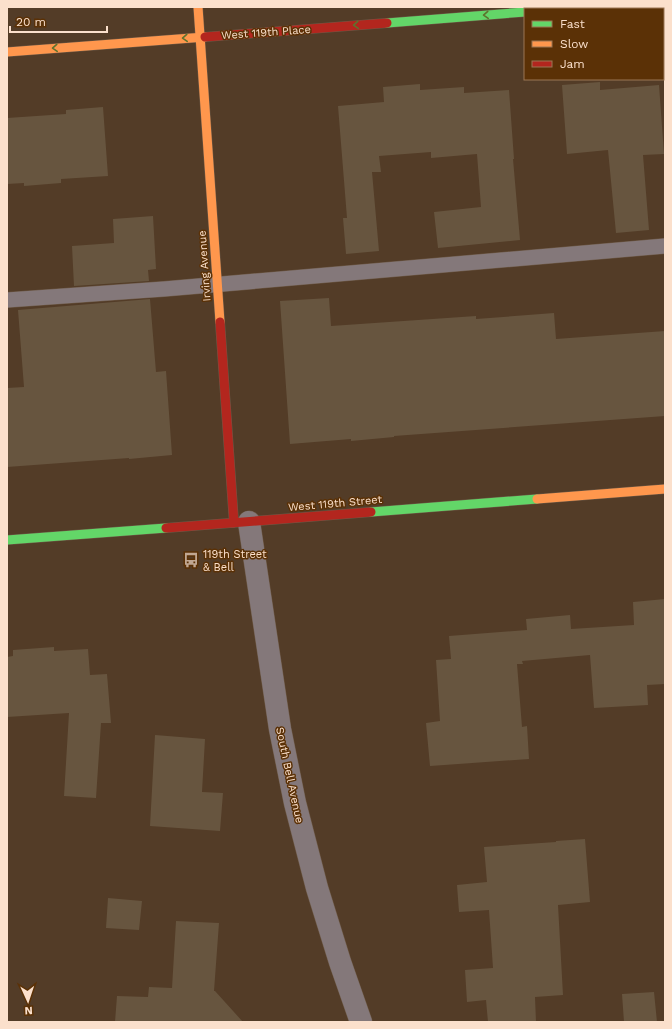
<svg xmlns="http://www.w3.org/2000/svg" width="672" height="1029" font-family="'Work Sans',sans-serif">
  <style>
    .building { fill: #67553f }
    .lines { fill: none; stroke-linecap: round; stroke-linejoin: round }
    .lane-casing { stroke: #6e5a48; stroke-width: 16 }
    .street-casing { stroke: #6e5a48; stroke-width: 23 }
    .fast-casing { stroke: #6e5a48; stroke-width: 10 }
    .slow-casing { stroke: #6e5a48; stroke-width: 10 }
    .jam-casing { stroke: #6e5a48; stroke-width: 10 }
    .lane { stroke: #84787a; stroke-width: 15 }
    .street { stroke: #84787a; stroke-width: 22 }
    .fast { stroke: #63d668; stroke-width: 9 }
    .slow { stroke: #ff974d; stroke-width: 9 }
    .jam { stroke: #b3261e; stroke-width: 9 }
    .oneway { stroke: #5e732d }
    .labels { text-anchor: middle; stroke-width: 3; stroke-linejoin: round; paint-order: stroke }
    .street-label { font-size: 11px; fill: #fbe0cc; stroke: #5b3106 }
    .poi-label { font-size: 11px; fill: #fbe0cc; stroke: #5b3106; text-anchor: start }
  </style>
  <rect width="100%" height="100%" fill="#533c27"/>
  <path class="building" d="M600,82V90L659,85L664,154L643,155L649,230L616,233L608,150L567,154L562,85Z
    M420,84V90L464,87V93L509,90L514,159H513L520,240L438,248L434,212L481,207L477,154L431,158V152L379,156L381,172H372L379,251L346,254L343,218H347L338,106L384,102L383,87Z
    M103,107L108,176L61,179V183L24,186V183L7,184V118L66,114V110Z
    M153,216L156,269L148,270L149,281L74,286L72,246L114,243L113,219Z
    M329,298L331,326L476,316V319L554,313L556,339L665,331V416L394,436V437L351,441V439L290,444L280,301Z
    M150,299L156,372L166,371L172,455L129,459V458L7,467V388L24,387L18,310Z
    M665,599V684L647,685L648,705L594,708L590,655L522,661L523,664H517L522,727L527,726L529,759L430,766L426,723L440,721L436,660L451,659L449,636L527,630L526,619L570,615L571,629L634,625L633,602Z
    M54,647V651L88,649L90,675L107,674L111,723H101L96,798L64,796L69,713L7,717V657L13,656V650Z
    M155,735L205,739L202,792L223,793L220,831L150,826Z
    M585,839L590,902L558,905L563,995L535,997L536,1022H488L486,1000L467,1002L465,970L493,968L489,910L459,912L457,885L487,882L484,847L556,842V841Z
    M108,898L142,901L139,930L106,928Z
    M176,921L219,923L214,991H215L243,1022H115L117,996L148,997L149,987L172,988Z
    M654,992L657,1022H624L622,994Z"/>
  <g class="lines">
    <g class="lane-casing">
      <path id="lane" d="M7,300L164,289L665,246"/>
    </g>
    <g class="street-casing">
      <path id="street" d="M562,9L588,7
        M249,522L280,729L295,803L317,888L340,962L361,1022"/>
    </g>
    <g class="fast-casing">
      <path id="fast" d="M387,23L525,12
        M371,512L537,499
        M7,540L166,528"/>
    </g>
    <g class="slow-casing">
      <path id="slow" d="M198,7L220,322
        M7,52L205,37
        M537,499L665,489"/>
    </g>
    <g class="jam-casing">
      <path id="jam" d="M205,37L387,23
        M220,322L234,523
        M166,528L371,512"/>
    </g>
    <use href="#lane" class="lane"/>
    <use href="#street" class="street"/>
    <use href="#fast" class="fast"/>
    <use href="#slow" class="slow"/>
    <use href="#jam" class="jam"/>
  </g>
  <defs><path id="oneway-chevron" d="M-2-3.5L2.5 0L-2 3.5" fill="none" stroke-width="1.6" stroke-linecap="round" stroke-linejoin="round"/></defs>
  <g class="oneway">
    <use href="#oneway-chevron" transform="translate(486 15) rotate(176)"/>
    <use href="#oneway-chevron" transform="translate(356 25) rotate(176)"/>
    <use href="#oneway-chevron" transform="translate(185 38) rotate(176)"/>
    <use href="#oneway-chevron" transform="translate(55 48) rotate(176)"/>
  </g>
  <defs>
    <g id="bus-bare" transform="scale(1.2)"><path d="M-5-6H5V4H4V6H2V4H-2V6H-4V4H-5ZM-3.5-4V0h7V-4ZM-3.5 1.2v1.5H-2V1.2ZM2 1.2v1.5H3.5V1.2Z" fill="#c0a792" stroke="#5b3106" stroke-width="2.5" paint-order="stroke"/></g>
  </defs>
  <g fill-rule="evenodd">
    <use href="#bus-bare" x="191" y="560"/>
  </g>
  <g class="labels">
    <g class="street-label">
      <text transform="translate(266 32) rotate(-4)" y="4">West 119th Place</text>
      <text transform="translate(204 266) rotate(-94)" y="4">Irving Avenue</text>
      <text transform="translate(335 503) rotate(-5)" y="4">West 119th Street</text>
      <text transform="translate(290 775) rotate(78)" y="4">South Bell Avenue</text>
    </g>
    <g class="poi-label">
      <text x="203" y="558">119th Street<tspan x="203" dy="13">&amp; Bell</tspan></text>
    </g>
  </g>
  <rect width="672" height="1029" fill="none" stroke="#fbe0cc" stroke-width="16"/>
  <rect x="524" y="8" width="140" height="72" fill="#5b3106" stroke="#9b7755"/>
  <rect x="532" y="21" width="20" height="6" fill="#63d668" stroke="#9b7755"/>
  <text x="560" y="28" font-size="12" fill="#fbe0cc">Fast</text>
  <rect x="532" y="41" width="20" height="6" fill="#ff974d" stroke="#9b7755"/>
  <text x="560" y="48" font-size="12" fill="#fbe0cc">Slow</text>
  <rect x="532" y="61" width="20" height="6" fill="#b3261e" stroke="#9b7755"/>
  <text x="560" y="68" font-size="12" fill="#fbe0cc">Jam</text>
  <g transform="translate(28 1001) rotate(177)" stroke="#5b3106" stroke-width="3" paint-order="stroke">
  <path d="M0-3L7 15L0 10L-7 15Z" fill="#fbe0cc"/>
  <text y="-6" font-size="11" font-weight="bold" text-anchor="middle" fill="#fbe0cc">N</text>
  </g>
  <path d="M10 26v6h97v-6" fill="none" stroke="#fbe0cc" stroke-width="2"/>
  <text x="16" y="26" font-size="12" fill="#fbe0cc" stroke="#5b3106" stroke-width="3" paint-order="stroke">20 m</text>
</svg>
